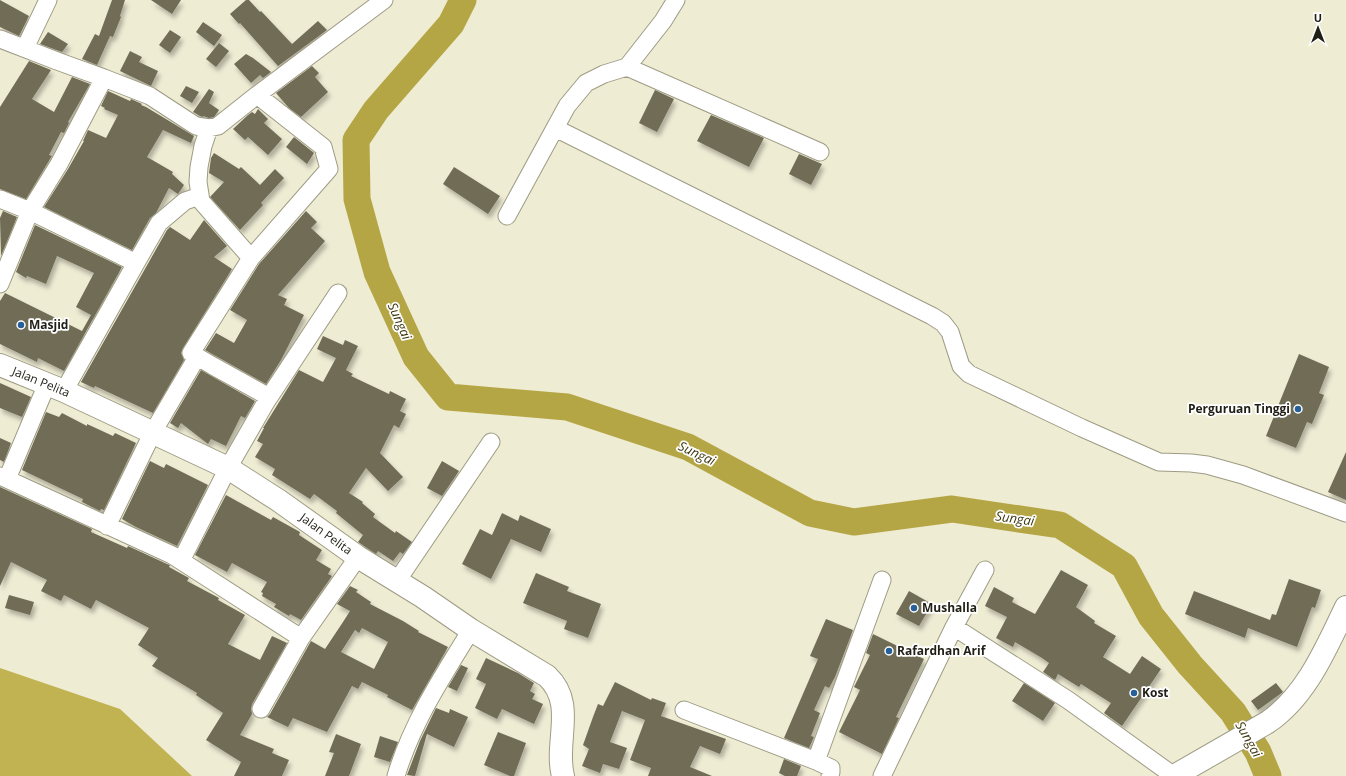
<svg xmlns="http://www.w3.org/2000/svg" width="1346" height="776" font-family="'Open Sans',sans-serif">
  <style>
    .forest { fill: #c2b352 }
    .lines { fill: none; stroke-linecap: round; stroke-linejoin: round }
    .river { stroke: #b5a645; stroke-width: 27 }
    .building { fill: #6f6c57; fill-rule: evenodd; filter: url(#shadow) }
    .street-casing { stroke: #9e9b84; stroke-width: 19 }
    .secondary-casing { stroke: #9e9b84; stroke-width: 24 }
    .highway-casing { stroke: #9e9b84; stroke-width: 24 }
    .street { stroke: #fff; stroke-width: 17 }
    .secondary { stroke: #fff; stroke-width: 22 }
    .highway { stroke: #fff; stroke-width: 22 }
    .poi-dot { fill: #276098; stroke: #fff; stroke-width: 1.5 }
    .labels { text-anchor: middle; stroke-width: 3.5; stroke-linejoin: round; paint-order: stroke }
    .poi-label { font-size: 12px; font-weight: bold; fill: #201f16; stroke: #fff; text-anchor: start }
    .street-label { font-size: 12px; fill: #201f16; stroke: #fff }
    .water-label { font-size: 13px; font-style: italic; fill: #3e380f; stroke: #fff }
  </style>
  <defs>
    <filter id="shadow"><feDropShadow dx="2.5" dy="4.5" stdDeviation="2" flood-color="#0004"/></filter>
  </defs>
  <rect width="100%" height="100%" fill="#efecd4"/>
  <path class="forest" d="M0,668L120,709L192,776H0Z"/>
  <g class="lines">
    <path class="river" d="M463,0L451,24L376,110L356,140L357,199L377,272L416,357L448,397L567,407L688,447L810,513L854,522L952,509L1060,525L1124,566L1151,616L1190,665L1233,712L1258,752L1268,776"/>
  </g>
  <path class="building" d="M0,0L29,16L19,36L0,27Z
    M112,0H125L120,16L121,17L113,37L110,36L97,65L82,59L95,34L99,36Z
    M151,0H181L172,14Z
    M246,0H249L260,12L261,11L292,44L318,21L327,30L278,66L240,23L239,24L230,14Z
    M203,22L222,35L214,46L196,32Z
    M170,30L181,37L170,53L159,45Z
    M48,32L68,44L62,52L40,44Z
    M219,43L229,51L216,67L206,59Z
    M130,51L142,57L139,62L158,71L151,86L120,71Z
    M246,54L253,58L271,72L263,78L260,75L251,83L234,64Z
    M29,61L51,70L32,99L54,112L72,77L90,84L68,122L69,123L64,133L61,132L49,155L52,156L50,159L26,199L0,189V107Z
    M312,66L319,73L315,77L328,92L301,117L289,108L276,93Z
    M186,86L199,92L192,103L180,96Z
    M209,89L214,92L209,103L219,110L214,117L209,118L203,116V117L200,116L193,112Z
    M655,90L674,99L657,132L639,123Z
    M108,91L130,101L131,99L142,104L141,105L146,107L194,136L191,143L163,130L147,157L173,172L172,174L184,185L178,194L169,188L156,213L150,218L132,250L44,207L68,169L84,141H83L88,130L106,138L118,115L104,109L105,108L101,106Z
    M258,109L268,119L264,123L282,139L268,155L248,137L245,140L233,129L248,115L252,112L255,114Z
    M711,115L764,138L749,167L697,141Z
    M294,137L314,153L307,164L286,147Z
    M214,153L239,169L241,167L260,185L275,169L284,178L261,203L263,205L240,230L210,197L224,182L209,173L211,158Z
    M799,154L822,164L811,185L789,174Z
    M454,167L500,196L488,214L443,184Z
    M3,211L17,217L1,256L0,218Z
    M306,211L317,222L311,228L325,241L278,295L287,299L284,305L304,315L281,360L266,384L205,350L216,333L234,343L247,320L230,310L259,264Z
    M204,220L227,246L214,257L232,269L183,348L181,353L184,360L153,413L95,386L94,388L81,382L167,230L170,227L190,240Z
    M35,225L122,267L64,371L38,358L37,362L0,344V301L5,293L82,331L91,315L76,307L94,273L57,256L46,284L27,276L26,278L16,272Z
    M323,336L343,345L345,340L358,346L346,370L353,374L351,376L389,394L390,391L406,399L400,411L406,414L399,428L394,425L380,453L403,477L388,491L366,468L349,493L363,502L362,503L375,514L373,517L395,533L396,531L412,542L403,554L400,552L393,561L378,551L376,554L358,542L363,535L336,513L337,511L314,494L310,499L272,475L275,469L255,457L263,444L257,441L264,428H263L299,370L323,382L336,358L317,349Z
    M1299,354L1329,367L1319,393L1324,395L1312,424L1307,422L1296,448L1266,436Z
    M201,370L255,401L245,418L241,416L226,446L211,439L208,444L181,423L178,428L170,423Z
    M0,383L31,397L22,417L0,408Z
    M46,412L59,417L62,413L87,426V424L113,436L115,433L136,443L104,510L101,509L100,511L82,502L83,499L22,470Z
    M0,438L11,443L4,462L0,460Z
    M1346,452V500L1328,492Z
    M150,461L164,468L166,464L208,485L177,546L136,527L122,519Z
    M442,461L459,471L442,496L427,488Z
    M0,487L92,529L91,532L127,548L128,546L167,564L170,565L169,567L189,578L187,581L219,598L218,600L245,615L228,644L260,660L272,636L287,643L252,704L251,709L252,714L240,735L274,749L272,753L289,760L282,776H234L241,762L206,740L223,713L196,695L197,693L152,666L158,658L138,645L149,628L96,600L91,609L64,595L61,601L41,591L47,580L11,562L0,586Z
    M226,495L271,520L273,517L300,532L299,535L322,550L316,560L331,569L328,574L332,576L301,620L290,614L289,616L274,607L276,604L262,596L263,593L261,592L267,582L232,563L227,572L195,555Z
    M502,513L518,521L520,515L551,529L541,552L511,539L491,579L462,564L480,529L492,535Z
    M1061,570L1088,585L1076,607L1095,621L1094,623L1116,636L1103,657L1130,674L1142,656L1161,669L1122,726L1104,713L1111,703L1081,684L1079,687L1058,674L1055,680L1043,672L1049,663L1042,658L1015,642L1013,647L996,638L1007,617L985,606L994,587L1014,598L1012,602L1035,614Z
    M536,573L569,587L567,591L601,604L588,638L564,629L567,621L523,603Z
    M1289,579L1321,590L1315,608L1312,607L1297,647L1248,628L1245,638L1185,614L1194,591L1270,620L1272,614L1276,615Z
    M350,586L358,590L356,592L371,602L370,604L403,621L419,631L418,632L448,647L412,710L387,697L388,695L362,682L358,689L352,686L327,732L293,718L288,727L267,717L270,714L311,641L325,649L343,622L350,611L337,604ZM362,628L388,642L374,669L341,652L355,630L359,633Z
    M909,591L932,604L919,626L896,614Z
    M9,595L34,602L30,615L5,608Z
    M826,619L853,630L835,677L829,688L825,686L814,710L820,713L811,736L814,737L809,748L784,738L818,659L810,656Z
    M873,634L924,659L896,717L899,718L882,754L839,732L860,690L854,687L870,655L866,653Z
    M486,658L518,673L534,683L530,691L535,694L532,699L543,704L534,724L502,709L497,719L475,708L486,684L476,679Z
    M461,665L468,668L457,691L448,687Z
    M615,682L651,700L652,698L666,703L661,716L726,739L720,754L700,746L690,767L712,776H648L651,768L630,760L645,720L622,711L610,742L627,748L619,769L603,764L600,773L582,766L589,749L583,745L593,717L598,704L603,706Z
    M1024,683L1055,703L1043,721L1012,701Z
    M1276,683L1283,692L1258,710L1251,701Z
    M436,708L449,713L450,709L468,717L454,747L427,734L415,776L407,775L420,741Z
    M498,732L526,743L514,776H510L484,765Z
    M336,734L361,744L349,776H325L334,753L329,752Z
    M380,736L398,742L390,762L374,757Z
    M784,759L801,766L797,776H785L779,773Z"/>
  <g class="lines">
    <g class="street-casing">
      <path id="street" d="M0,39L57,61L104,78L150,96L196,126L209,128L218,126L257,95L384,0
        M25,48L48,0
        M627,67L820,152
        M257,95L323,147L329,169L251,258L191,353L213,366L269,397
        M209,128L203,146L199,167L198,182L201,201L251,258
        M555,128L932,316L943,323L950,332L961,366L969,374L1082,428L1159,462L1191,463L1207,465L1243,475L1346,513
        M0,199L30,211L136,263L64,391
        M507,216L567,106L586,83L604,74L627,67L663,21L676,0
        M136,263L159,223L185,201L200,196
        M0,284L30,211L59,164L104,78
        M0,476L172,555L301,638L261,709
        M7,479L47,384
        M107,526L153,432L197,357
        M181,561L228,468L266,402L338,293
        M397,581L491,442
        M954,627L1068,700L1174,776
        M301,638L358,557
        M684,710L816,761L831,768V772L830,776
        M816,761L882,580
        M396,776C412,723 442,677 471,630
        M882,776L954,627L985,570"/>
    </g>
    <g class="secondary-casing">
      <path id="secondary" d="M1174,776L1268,722C1307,695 1326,648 1346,607"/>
    </g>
    <g class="highway-casing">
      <path id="highway" d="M0,365L64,391L228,468L278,500L358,557L423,597L471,630L547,676C577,704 554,742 563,776"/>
    </g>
    <use href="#street" class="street"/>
    <use href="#secondary" class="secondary"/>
    <use href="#highway" class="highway"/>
  </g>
  <g class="poi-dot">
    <circle cx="21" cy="325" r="4"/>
    <circle cx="1298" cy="409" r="4"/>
    <circle cx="914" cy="608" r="4"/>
    <circle cx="889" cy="651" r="4"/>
    <circle cx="1134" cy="693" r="4"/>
  </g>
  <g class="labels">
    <g class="poi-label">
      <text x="29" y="329">Masjid</text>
      <text x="1290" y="413" text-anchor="end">Perguruan Tinggi</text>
      <text x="922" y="612">Mushalla</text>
      <text x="897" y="655">Rafardhan Arif</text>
      <text x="1142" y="697">Kost</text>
    </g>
    <g class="street-label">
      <text transform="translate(41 382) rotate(22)" y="4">Jalan Pelita</text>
      <text transform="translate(326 534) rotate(36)" y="4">Jalan Pelita</text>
    </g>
    <g class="water-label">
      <text transform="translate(400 321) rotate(66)" y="5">Sungai</text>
      <text transform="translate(697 453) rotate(25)" y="5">Sungai</text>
      <text transform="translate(1015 518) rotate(8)" y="5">Sungai</text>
      <text transform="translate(1249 739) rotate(60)" y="5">Sungai</text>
    </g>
  </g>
  <g transform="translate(1318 28)" stroke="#ffffff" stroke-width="3" paint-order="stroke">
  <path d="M0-3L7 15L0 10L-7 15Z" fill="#201f16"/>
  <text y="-6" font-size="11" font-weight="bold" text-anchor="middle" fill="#201f16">U</text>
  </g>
</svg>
